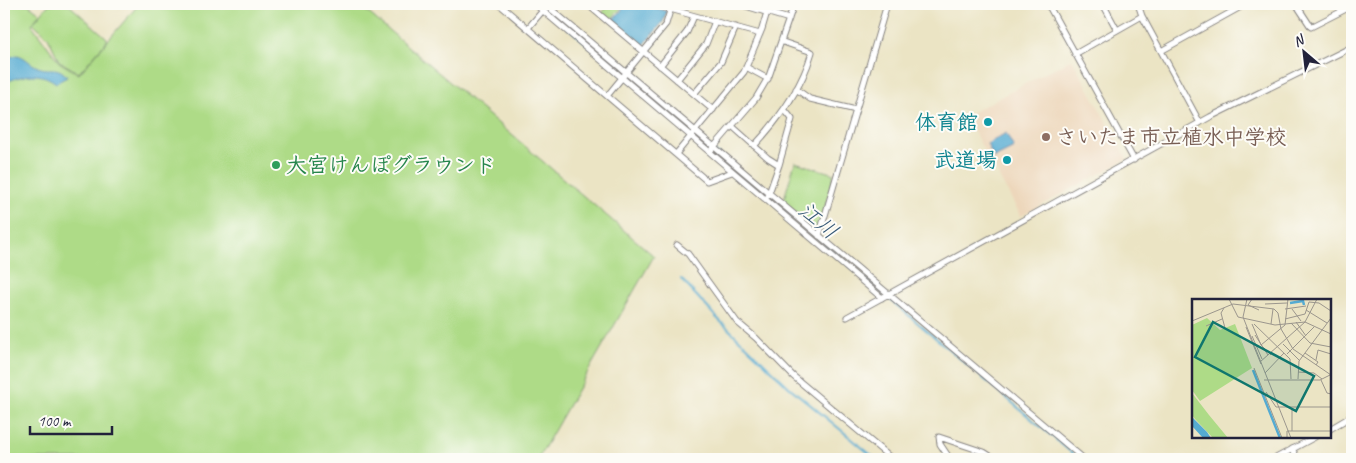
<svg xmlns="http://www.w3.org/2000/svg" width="1356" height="463" font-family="Caveat,'Klee One',sans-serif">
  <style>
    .built { fill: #edd7bb }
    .green { fill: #aedb87; stroke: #687e61 }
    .water { fill: #55abd2; stroke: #3c6686 }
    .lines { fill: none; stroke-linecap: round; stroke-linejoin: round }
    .stream { stroke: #55abd2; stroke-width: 2 }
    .street-casing { stroke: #868380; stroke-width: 7 }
    .street { stroke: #fff; stroke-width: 5 }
    .culture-dot { fill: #0f9aa8; stroke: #fdfcf7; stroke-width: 2 }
    .education-dot { fill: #8d6e63; stroke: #fdfcf7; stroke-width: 2 }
    .leisure-dot { fill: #2e9e5b; stroke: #fdfcf7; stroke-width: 2 }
    .labels { text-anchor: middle; stroke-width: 4; stroke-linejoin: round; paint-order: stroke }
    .culture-label { font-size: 21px; font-weight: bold; fill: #0d838f; stroke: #fdfcf7; text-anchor: end }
    .education-label { font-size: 21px; font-weight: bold; fill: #785e54; stroke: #fdfcf7; text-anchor: start }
    .leisure-label { font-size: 21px; font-weight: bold; fill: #27864d; stroke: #fdfcf7; text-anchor: start }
    .water-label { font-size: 22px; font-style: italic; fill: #365977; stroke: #fdfcf7 }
    .inset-river { fill: none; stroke: #55abd2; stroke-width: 2.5 }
    .inset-road { fill: none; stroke: #9b968d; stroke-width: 1 }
    .view { fill: #0f766e; fill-opacity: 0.15; stroke: #0f766e; stroke-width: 2.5 }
    .inset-edge { fill: none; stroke: #22223b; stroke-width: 2.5 }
  </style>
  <rect width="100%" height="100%" fill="#fdfcf7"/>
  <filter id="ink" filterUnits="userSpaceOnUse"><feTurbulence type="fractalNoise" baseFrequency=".02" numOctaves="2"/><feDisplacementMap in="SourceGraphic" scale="10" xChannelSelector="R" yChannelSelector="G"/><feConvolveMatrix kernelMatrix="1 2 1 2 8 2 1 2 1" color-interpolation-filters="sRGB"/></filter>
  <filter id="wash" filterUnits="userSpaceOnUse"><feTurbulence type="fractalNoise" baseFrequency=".0096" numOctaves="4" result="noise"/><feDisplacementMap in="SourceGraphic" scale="20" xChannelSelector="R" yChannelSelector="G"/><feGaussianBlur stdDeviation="1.12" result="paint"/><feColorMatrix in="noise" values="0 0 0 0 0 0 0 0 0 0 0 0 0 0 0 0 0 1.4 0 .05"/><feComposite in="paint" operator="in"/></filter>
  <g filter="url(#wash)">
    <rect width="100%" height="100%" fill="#ebe4c4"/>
    <path class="built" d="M1072,59L1127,159L1021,216L965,116Z"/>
    <path class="green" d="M4,4H28L40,13L34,22L49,4H68L107,38V41L79,73L59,61L48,37L33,23L32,25L59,62L79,74L139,4H358L654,256L538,459H4Z
      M610,4H625L610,20L602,13Z
      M795,162L834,174L818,233L783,202Z"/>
    <path class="water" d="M627,4H642L667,11L663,22L643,46L612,21Z
      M17,55C25,56 30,64 38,67C50,72 58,64 67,77L56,83C39,70 23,75 4,83V59Z
      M1006,133L1014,148L994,158L987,144Z"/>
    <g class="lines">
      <path class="stream" d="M540,4L1079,459
        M681,279L717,318L789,387L876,459"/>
    </g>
  </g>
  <g filter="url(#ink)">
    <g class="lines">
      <g class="street-casing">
        <path id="street" d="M499,4L707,181L732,172
          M535,4L882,298
          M545,4L1084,459
          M587,4L713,110
          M652,4L760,34
          M739,4L789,19
          M1045,4L1050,8L1134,160
          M1103,4L1117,30
          M1138,4L1142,16L1200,123
          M1296,4L1311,27L1352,6
          M528,28L545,8
          M1161,51L1246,4
          M1075,54L1142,16
          M660,66L687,32L694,16
          M746,67L768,79
          M677,80L706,44L715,21
          M796,89L810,99L856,110
          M694,94L721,62L736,27
          M607,96L666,24L672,4
          M732,126L768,158L779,165L768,196
          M754,146C780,118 802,88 812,52L783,42
          M712,149L756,98L769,76L794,4
          M676,154L744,72L762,29L767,12
          M779,165L792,119L784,109
          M819,236L887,4
          M677,245L688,254L737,322L756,338L793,376L892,459
          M847,317L1210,117L1352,47
          M1330,429L1352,416
          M1292,449L1298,459
          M950,459L940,444L939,437L984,452L995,459
          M1274,459L1315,437"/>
      </g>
      <use href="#street" class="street"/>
    </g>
  </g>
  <g class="culture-dot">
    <circle cx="988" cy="122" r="5"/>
    <circle cx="1007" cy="160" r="5"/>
  </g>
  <circle class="education-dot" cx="1046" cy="137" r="5"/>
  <circle class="leisure-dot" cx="276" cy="165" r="5"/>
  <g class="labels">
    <g class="culture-label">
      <text x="978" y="129">体育館</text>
      <text x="997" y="167">武道場</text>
    </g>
    <g class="education-label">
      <text x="1056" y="144">さいたま市立植水中学校</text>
    </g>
    <g class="leisure-label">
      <text x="286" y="172">大宮けんぽグラウンド</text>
    </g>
    <g class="water-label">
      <text transform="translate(819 220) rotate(40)" y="8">江川</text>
    </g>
  </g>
  <g transform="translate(1192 299)">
    <rect width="139" height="139" fill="#ebe4c4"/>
    <path d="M15,19L28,31L43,25L60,69L8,102L0,91V26ZM0,94L17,116L36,139H21L3,120L0,116Z" fill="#aedb87"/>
    <path d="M0,118L15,133L19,139H11L0,127Z" fill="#55abd2"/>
    <path class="inset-river" d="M98,4L111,2L112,6M61,71L88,139"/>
    <path class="inset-road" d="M37,0L46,18L83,26L113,23L139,35M55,0L51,18L99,139M60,0L56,6L67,11M73,5L95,4M32,9L29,14L33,29M93,10L114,7M100,10L109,22M114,11L135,24M113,15L117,3L127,4L139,12M93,20L113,15M0,22L41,5L82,10L86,14L89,30L101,50L139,76M104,23L114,37M99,24L118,44L139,48M60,25L69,46L79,56M62,25L98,60L99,80M79,25L81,10M14,27L30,20M54,28L69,65M63,36L76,56M60,37L70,60M91,45L107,61M69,46L93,26L96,0M113,54L126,63L124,66M95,55L122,28M124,61L126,51L139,55M68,63L113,23L125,0M62,69L90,139M106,73L122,74L130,80M73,74L92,54M106,80L107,62L139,19M72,81H128L138,76M129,81L135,94L139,95M74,93L84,108H139M100,109V132M95,139V132H139"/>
    <path class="view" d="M21,23L122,77L104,112L3,58Z"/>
    <rect width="139" height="139" class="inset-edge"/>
  </g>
  <rect width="1356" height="463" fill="none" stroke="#fdfcf7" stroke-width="20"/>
  <g transform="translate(1304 52) rotate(332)" stroke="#fdfcf7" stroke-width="4" paint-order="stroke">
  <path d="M0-4L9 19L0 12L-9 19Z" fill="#22223b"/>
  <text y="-8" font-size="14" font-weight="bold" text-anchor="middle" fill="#22223b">N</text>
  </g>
  <path d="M30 426v8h82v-8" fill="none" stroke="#22223b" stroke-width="2.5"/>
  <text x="38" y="426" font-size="15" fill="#22223b" stroke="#fdfcf7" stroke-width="4" paint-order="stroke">100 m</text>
</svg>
